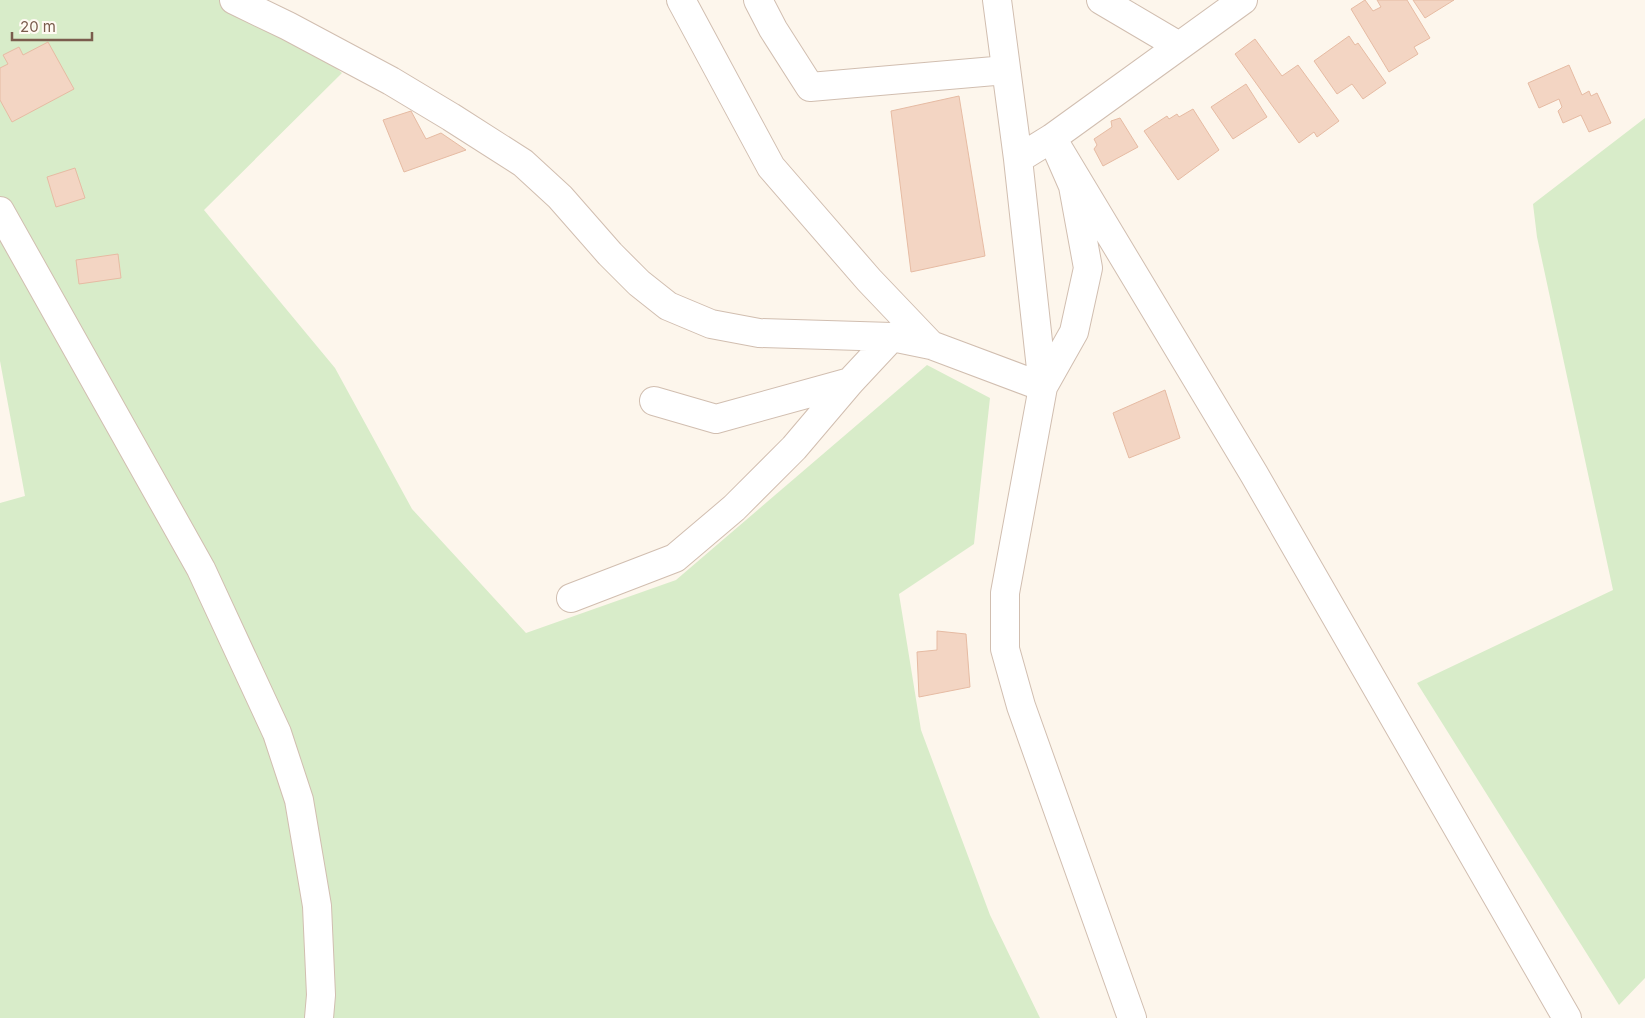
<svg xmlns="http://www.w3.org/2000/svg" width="1645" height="1018" font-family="Inter,sans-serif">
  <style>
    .green { fill: #d8ecc9 }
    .building { fill: #f3d5c3; stroke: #e6bba3 }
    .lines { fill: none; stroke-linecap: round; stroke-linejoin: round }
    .minor-casing { stroke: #d1beb0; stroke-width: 30 }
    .minor { stroke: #fff; stroke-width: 28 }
  </style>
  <rect width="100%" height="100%" fill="#fdf6ec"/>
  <path class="green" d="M0,0H257L342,73L204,210L335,368L412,509L526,633L676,580L927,365L990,398L974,544L899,594L921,730L990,915L1040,1018H0V503L25,496L0,361Z
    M1645,118V978L1619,1005L1417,683L1613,590L1537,237L1533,204Z"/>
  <path class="building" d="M1365,0L1373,11L1381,7L1377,0H1407L1430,38L1414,47L1418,54L1389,72L1351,9Z
    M1413,0H1454L1425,18Z
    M1349,36L1355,45L1358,43L1386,83L1363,99L1352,84L1337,94L1314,61Z
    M1255,39L1282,76L1298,65L1339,121L1317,137L1314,132L1299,143L1235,54Z
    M48,42L74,89L12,122L0,100V68L8,64L3,55L19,47L23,55Z
    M1569,65L1582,95L1589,91L1591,96L1597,93L1611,123L1589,132L1581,115L1563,123L1558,111L1562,107L1559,99L1539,108L1528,83Z
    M1246,84L1267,117L1233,139L1211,107Z
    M959,96L985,256L911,272L891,111Z
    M1193,109L1219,150L1178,180L1144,131L1167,116L1169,119L1177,114L1179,117Z
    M411,111L426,139L441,133L466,150L404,172L383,120Z
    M1120,118L1138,147L1103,166L1094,149L1097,145L1094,139L1112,127L1111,121Z
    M75,168L85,198L56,207L47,177Z
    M118,254L121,278L79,284L76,260Z
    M1165,390L1180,438L1129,458L1113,413Z
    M937,631L966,634L970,687L919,697L917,652L937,650Z"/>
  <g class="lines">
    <g class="minor-casing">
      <path id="minor" d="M234,0L288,26L391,81L451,117L523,163L560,197L610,254L639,283L668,306L711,324L759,333L892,337L931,345L1043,387L1074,332L1088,268L1073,186L1052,138L1018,159
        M681,0L771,167L869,280L931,345
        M758,0L773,29L810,87L1006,70
        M997,0L1018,159L1043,387L1005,593V649L1021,706L1132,1018
        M1101,0L1179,46
        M1243,0L1052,138L1254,474L1567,1018
        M0,211L201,569L277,733L299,800L317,906L321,995L319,1018
        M654,401L716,419L850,382
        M571,598L675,558L734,508L794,448L850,382L892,337"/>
    </g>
    <use href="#minor" class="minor"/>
  </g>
  <path d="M12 32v8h80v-8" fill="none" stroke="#7a5c4d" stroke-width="2.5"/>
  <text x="20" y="32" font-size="15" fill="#7a5c4d" stroke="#fffaf3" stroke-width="4" paint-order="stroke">20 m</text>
</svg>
